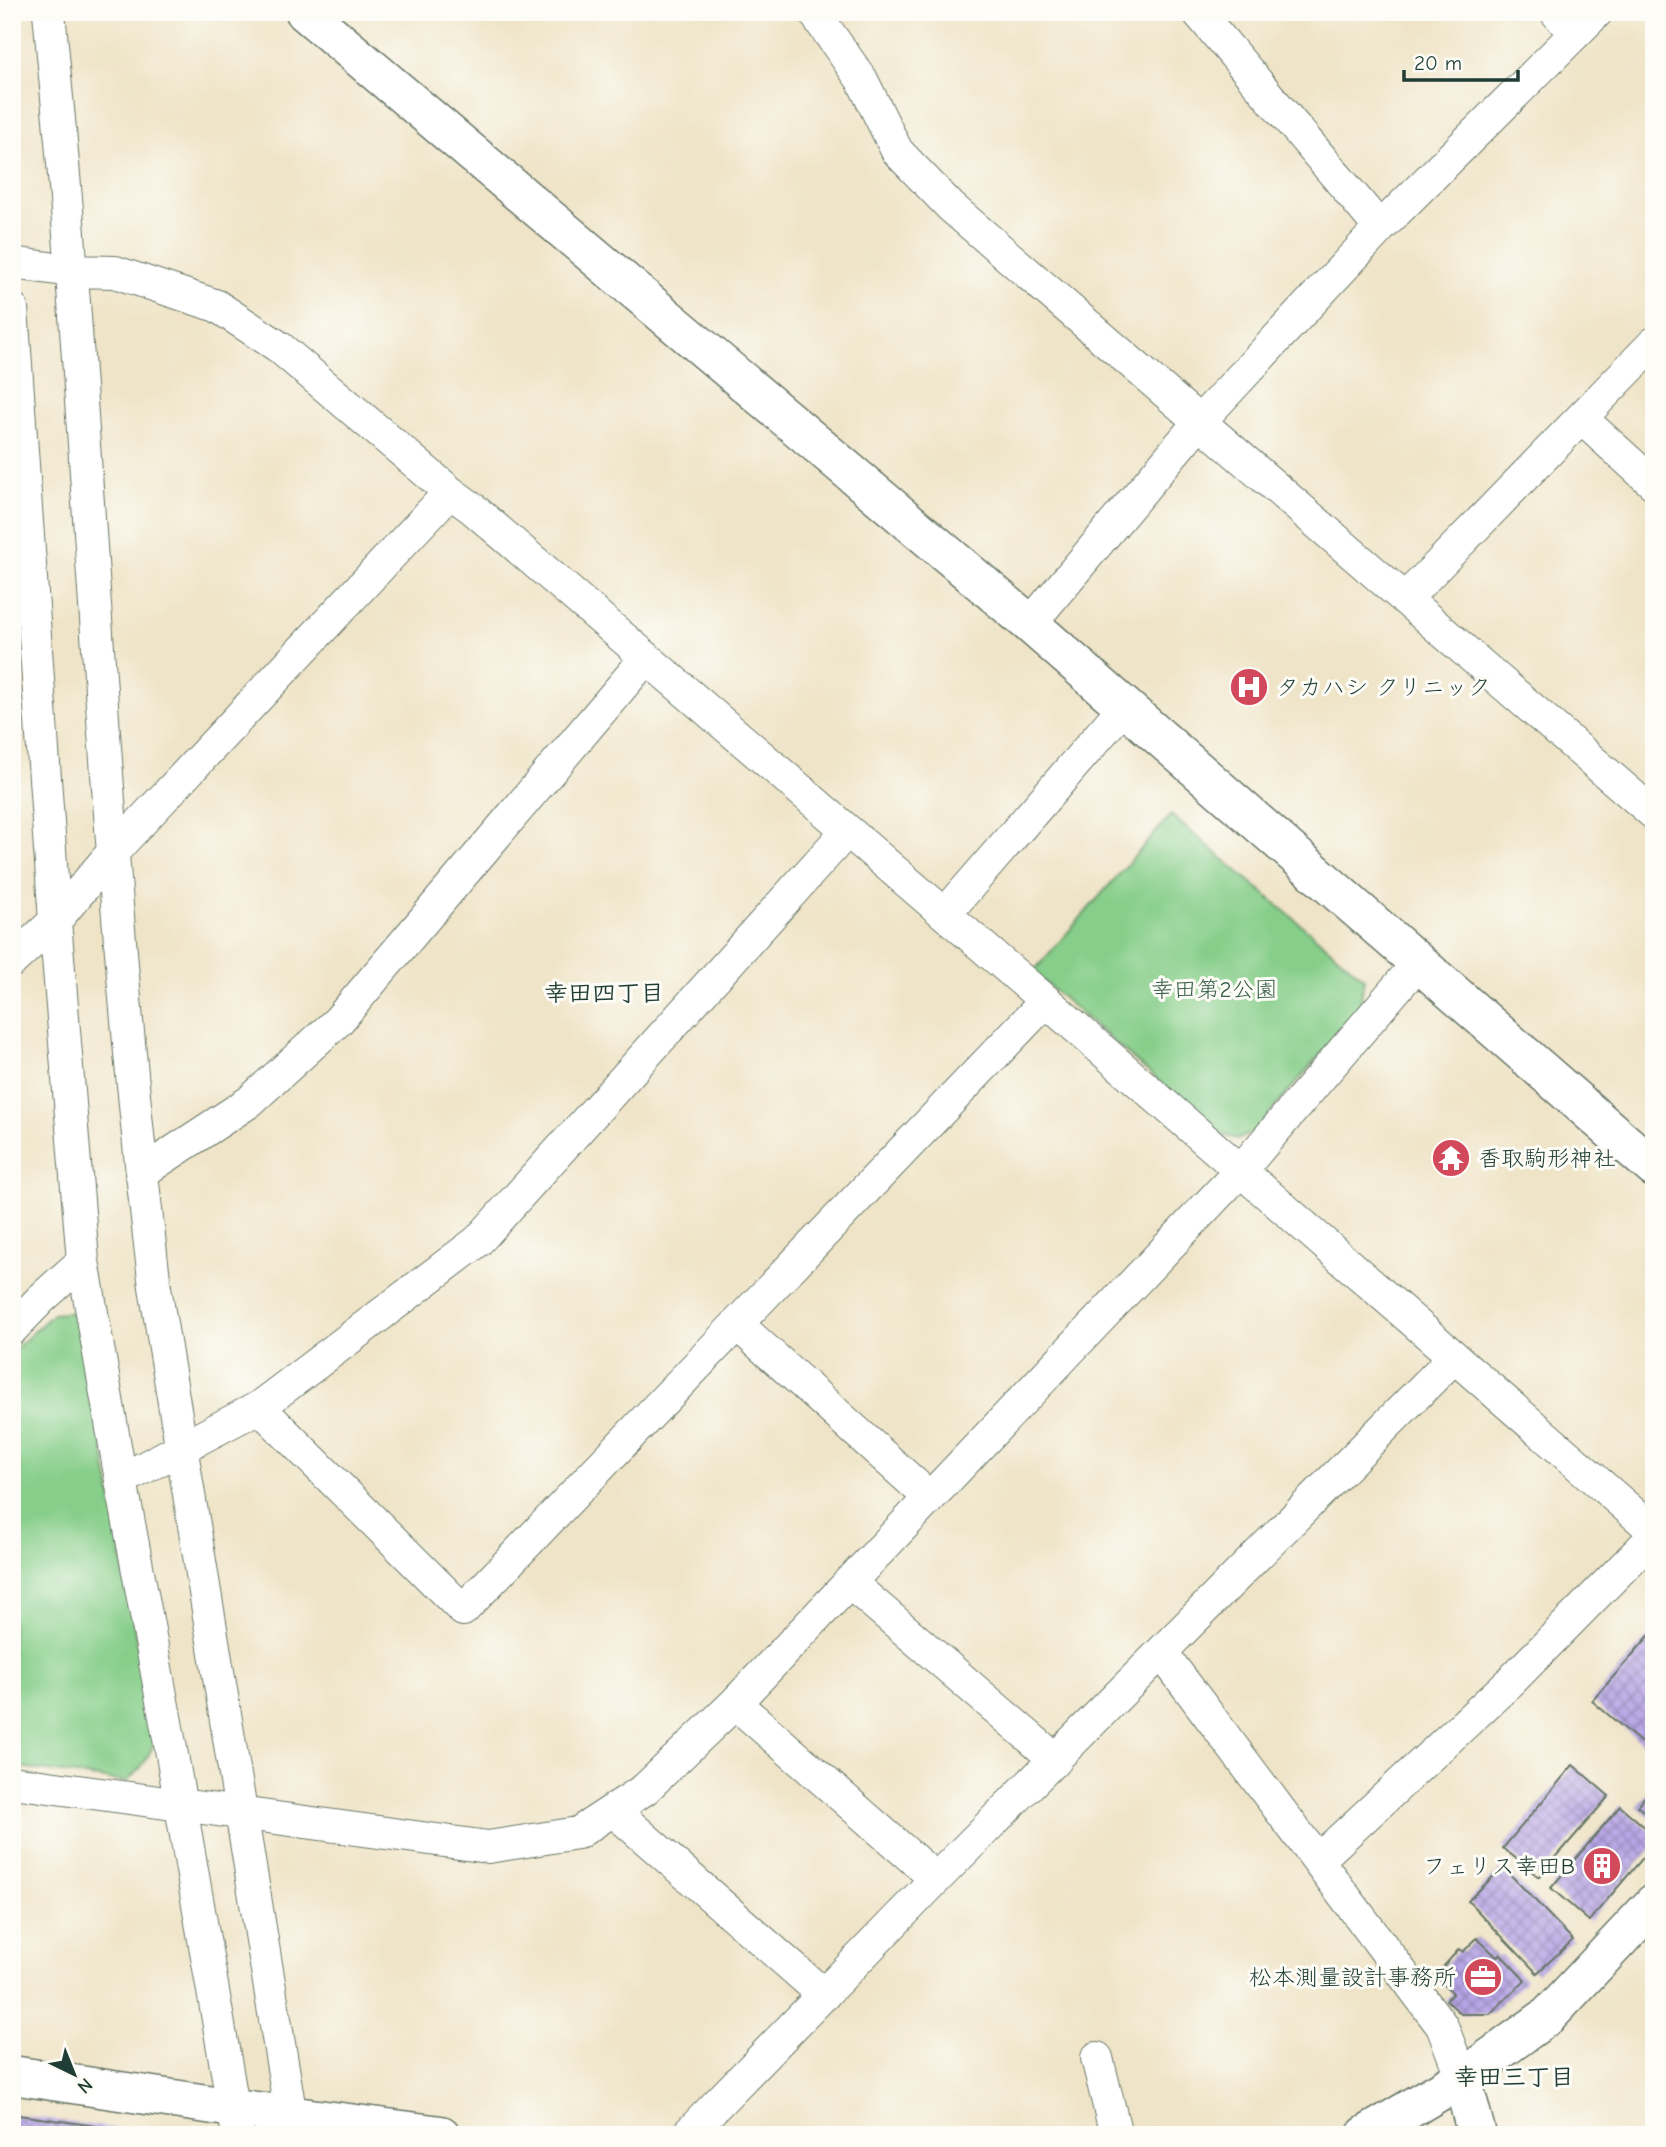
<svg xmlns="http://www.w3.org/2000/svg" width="1666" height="2147" font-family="'Comic Neue','Klee One',sans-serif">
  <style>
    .park { fill: #86ce89; stroke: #52865e; stroke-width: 2 }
    .building { fill: url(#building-cross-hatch) }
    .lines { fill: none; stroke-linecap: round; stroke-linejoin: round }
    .minor-casing { stroke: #687767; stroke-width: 34 }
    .tertiary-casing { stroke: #687767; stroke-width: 41 }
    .minor { stroke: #fff; stroke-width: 32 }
    .tertiary { stroke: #fff; stroke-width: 38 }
    .labels { text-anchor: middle; stroke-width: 6; stroke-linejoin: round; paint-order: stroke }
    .poi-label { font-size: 23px; fill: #1f3d34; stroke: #fdfcf7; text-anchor: start }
    .park-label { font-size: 23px; fill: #396149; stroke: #fdfcf7 }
    .neighbourhood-label { font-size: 24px; font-weight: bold; fill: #1f3d34; stroke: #fdfcf7 }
  </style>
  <defs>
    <pattern id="building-cross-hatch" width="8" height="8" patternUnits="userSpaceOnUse" patternTransform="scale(1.75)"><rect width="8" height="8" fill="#b7a4e5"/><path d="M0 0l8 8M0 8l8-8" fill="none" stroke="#9487ba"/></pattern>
  </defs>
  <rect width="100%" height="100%" fill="#fdfcf7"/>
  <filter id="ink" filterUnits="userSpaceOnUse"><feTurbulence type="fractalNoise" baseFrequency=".0143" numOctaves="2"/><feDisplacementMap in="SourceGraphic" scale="14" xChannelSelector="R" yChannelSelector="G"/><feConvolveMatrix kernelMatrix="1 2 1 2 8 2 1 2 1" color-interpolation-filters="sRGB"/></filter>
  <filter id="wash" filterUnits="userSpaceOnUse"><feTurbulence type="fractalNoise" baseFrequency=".00686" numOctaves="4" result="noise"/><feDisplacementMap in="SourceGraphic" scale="28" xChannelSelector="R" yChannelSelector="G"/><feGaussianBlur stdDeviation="1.57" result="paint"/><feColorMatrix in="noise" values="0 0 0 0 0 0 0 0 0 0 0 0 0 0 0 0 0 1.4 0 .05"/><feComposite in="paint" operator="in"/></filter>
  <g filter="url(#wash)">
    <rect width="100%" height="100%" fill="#efe4c7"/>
    <path class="park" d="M1171,815L1364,978L1360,1008L1255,1131L1239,1139L1221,1135L1033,972Z
      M76,1312L80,1315L154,1741C149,1759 140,1770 126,1782L12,1766V1352L53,1314Z"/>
    <g id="blocks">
      <path class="building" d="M1654,1630V1734L1644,1745L1592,1701Z
        M1573,1765L1609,1796L1539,1877L1503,1848Z
        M1654,1786V1820L1637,1806Z
        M1620,1806L1654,1835V1845L1589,1921L1551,1888Z
        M1503,1867L1573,1940L1537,1973L1468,1901Z
        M1477,1938L1497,1957L1500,1954L1525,1980L1490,2014H1461L1446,2000L1453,1993L1435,1976L1459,1949L1463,1952Z
        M12,2114L145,2133L144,2135H12Z"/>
    </g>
  </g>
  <g filter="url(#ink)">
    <use href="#blocks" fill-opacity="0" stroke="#687767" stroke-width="2"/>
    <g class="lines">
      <g class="minor-casing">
        <path id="minor" d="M49,12C57,100 66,187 72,275C97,613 114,951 155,1287L294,2135
          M814,12L862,80L897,151L951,207L1654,814
          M1198,12L1380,228
          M1556,12L1575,34
          M12,263L72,271L115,272L217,306L279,347L450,492L472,508L1046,1001L1654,1531
          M12,308L55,921L83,1261L121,1480L171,1749L238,2135
          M1581,418L1654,484
          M1406,598L1654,343
          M1030,624L1200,421L1380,228L1597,12
          M945,914L1124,707
          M12,961L55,921L112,853L450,492
          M141,1173L249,1102L338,1021L646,658
          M737,1324L929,1497
          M12,1329L41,1299L83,1261
          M259,1407L463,1610L1046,1001
          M121,1480L259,1407L478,1241L847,831
          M849,1582L1056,1760
          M1162,1653L1442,2026L1462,2078
          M735,1703L936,1879
          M12,1782L488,1847L578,1833L645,1789L735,1703L1241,1170L1419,962
          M614,1811L824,1995
          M1318,1860L1511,1681L1654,1536
          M1097,2058L1116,2135
          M687,2135L936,1879L1453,1358"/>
      </g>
      <g class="tertiary-casing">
        <path id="tertiary" d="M305,12L1030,624L1654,1168
          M12,2075L234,2108L441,2135
          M1462,2078L1477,2135
          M1366,2135L1462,2078L1548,2016L1654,1903"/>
      </g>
      <use href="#minor" class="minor"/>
      <use href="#tertiary" class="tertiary"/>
    </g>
  </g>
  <defs>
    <g id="hospital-disc" transform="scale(2.0125)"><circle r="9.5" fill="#d1495b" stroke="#fdfcf7"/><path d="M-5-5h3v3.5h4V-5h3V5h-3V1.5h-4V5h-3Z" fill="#fff"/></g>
    <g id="temple-disc" transform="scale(2.0125)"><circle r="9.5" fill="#d1495b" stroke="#fdfcf7"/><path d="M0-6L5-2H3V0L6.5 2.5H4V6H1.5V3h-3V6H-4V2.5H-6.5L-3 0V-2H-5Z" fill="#fff"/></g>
    <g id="building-disc" transform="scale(2.0125)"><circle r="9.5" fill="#d1495b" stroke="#fdfcf7"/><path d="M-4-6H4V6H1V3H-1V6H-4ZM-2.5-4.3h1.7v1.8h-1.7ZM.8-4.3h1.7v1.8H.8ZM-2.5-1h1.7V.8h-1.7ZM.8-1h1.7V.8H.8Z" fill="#fff"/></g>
    <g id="office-disc" transform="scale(2.0125)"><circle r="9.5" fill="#d1495b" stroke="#fdfcf7"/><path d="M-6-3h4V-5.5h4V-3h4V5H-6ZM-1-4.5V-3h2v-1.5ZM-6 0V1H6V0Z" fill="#fff"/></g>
  </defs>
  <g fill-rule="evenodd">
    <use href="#hospital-disc" x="1249" y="687"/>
    <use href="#temple-disc" x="1451" y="1158"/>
    <use href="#building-disc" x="1602" y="1866"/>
    <use href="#office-disc" x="1483" y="1977"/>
  </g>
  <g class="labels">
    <g class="poi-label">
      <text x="1276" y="695">タカハシ クリニック</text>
      <text x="1478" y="1166">香取駒形神社</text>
      <text x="1575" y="1874" text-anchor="end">フェリス幸田B</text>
      <text x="1456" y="1985" text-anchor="end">松本測量設計事務所</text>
    </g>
    <g class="park-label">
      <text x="1214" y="997">幸田第2公園</text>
    </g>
    <g class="neighbourhood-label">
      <text x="604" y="1001">幸田四丁目</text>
      <text x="1514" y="2085">幸田三丁目</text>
    </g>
  </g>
  <rect width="1666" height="2147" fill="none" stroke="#fdfcf7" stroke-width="42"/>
  <g transform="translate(74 2074) rotate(137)" stroke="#fdfcf7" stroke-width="5" paint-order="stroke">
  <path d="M0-5L12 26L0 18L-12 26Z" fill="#1f3d34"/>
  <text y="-10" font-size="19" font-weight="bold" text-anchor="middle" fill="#1f3d34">N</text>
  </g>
  <path d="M1404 70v10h114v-10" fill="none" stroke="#1f3d34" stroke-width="3.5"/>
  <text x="1414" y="70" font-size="21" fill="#1f3d34" stroke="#fdfcf7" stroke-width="5" paint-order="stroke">20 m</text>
</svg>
